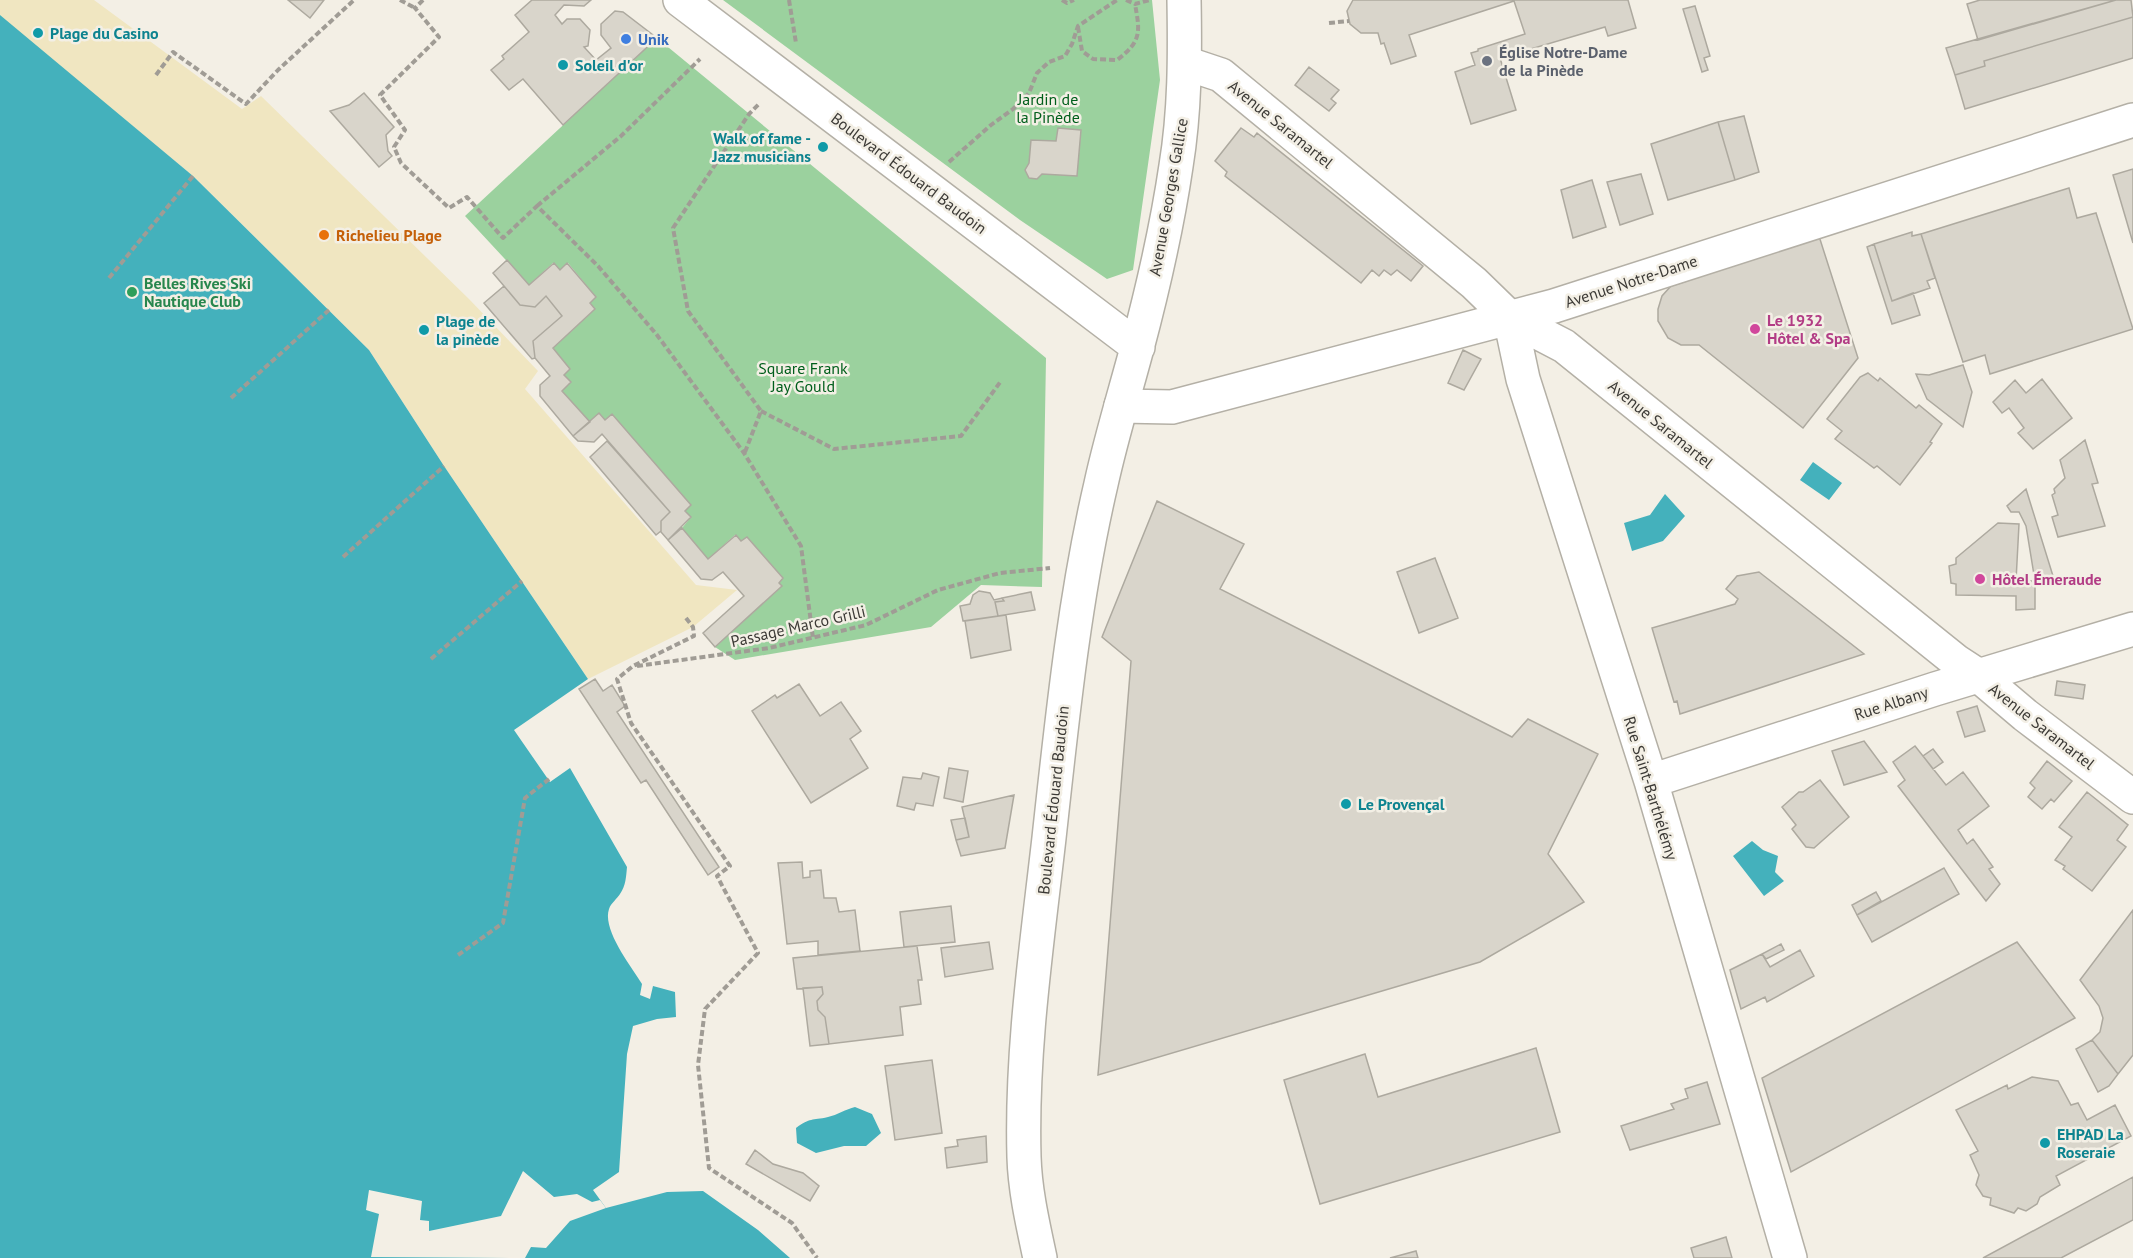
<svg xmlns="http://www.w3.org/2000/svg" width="2133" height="1258" font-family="'PT Sans',sans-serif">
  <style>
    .green { fill: #9bd19e }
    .sand { fill: #f0e6c1 }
    .water { fill: #44b1bc }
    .pier { fill: #f3efe5 }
    .building { fill: #d9d5cb; stroke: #ada99f; stroke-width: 1.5 }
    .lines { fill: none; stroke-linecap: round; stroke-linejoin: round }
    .minor-casing { stroke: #b4b0a6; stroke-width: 36 }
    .tertiary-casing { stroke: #b4b0a6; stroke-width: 36 }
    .path { stroke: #a09c95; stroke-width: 4; stroke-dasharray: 6 3; stroke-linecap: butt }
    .minor { stroke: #fff; stroke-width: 33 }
    .tertiary { stroke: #fff; stroke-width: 33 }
    .culture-dot { fill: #0f9aa8; stroke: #f3efe5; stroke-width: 2 }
    .shop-dot { fill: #3f7fe0; stroke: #f3efe5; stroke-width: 2 }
    .worship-dot { fill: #6b7280; stroke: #f3efe5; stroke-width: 2 }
    .food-dot { fill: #e8710a; stroke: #f3efe5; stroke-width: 2 }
    .leisure-dot { fill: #2e9e5b; stroke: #f3efe5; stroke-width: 2 }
    .hotel-dot { fill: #d1479c; stroke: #f3efe5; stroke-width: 2 }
    .labels { text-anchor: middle; stroke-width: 5; stroke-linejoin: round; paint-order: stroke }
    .culture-label { font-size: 16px; font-weight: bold; fill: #0d838f; stroke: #f3efe5; text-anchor: start }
    .shop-label { font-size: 16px; font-weight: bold; fill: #366cbe; stroke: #f3efe5; text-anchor: start }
    .worship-label { font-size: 16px; font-weight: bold; fill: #5b616d; stroke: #f3efe5; text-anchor: start }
    .park-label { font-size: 16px; fill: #005e1b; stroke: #f3efe5 }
    .street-label { font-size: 16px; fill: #3c3a36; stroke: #f3efe5 }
    .food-label { font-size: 16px; font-weight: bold; fill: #c56008; stroke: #f3efe5; text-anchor: start }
    .leisure-label { font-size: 16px; font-weight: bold; fill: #27864d; stroke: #f3efe5; text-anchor: start }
    .hotel-label { font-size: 16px; font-weight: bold; fill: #b23c85; stroke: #f3efe5; text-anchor: start }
  </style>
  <rect width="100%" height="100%" fill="#f3efe5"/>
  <path class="green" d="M723,0H1152L1160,80L1133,270L1107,279L1020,220Z
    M657,38L1046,358L1042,587L981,585L931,627L735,660L715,647L782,586L779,583L783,578L747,537L741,541L735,535L708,559L682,528L691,517L685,511L691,505L612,415L605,420L599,413L590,422L562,391L571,382L564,375L570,369L553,348L595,309L590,303L596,297L568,263L560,270L553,263L529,285L465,216Z"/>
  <path class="sand" d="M0,0H94L242,109L261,96L469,299L538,371L525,389L696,585L737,590L693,627L588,679L444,466L369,350L193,176L0,17Z"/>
  <path class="water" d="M0,15L193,176L369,350L444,466L588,679L514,730L550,782L570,768L627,867C626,877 626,885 620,894C617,899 611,903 609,909C602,930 631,966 642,984L640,995L650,999L653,986L675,992L676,1017L657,1019L633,1026L627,1054L619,1172L593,1190L606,1208L667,1192L703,1191L758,1230L790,1258H0Z
    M1813,462L1842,483L1829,500L1800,480Z
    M1665,494L1685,516L1663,541L1632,551L1624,523L1650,515Z
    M1752,841L1763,850L1778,856L1775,872L1784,881L1764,896L1733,856Z
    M855,1107L872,1114L881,1133L866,1146H844L816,1153L797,1143L796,1128C811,1117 811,1121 828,1117C837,1115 846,1109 855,1107Z"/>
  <path class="pier" d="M523,1171L554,1197L577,1194L592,1202L600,1200L606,1208L570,1221L546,1248L531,1247L525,1258L371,1257L379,1214L366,1210L369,1190L422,1201L420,1220L429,1221V1231L501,1216Z"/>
  <path class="building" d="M288,0H324L310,18Z
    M532,0H591L584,6L564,5L555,15L562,24L567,19H580L590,30L588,46L584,47L596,60L611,48L601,35V24L615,11L623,12L657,38L563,125L523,79L509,90L491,70L504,59L502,56L529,32L515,15Z
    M1353,0H1628L1636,28L1608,36L1605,27L1500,58L1516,110L1471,124L1455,72L1475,65L1471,53L1478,51V49L1525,34L1514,1L1409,35L1416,56L1391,64L1384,43L1381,44L1378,33H1361L1350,24L1347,11Z
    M1980,0H2116L1978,40L1967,4Z
    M2116,0H2131L2133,17L1984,61L1985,66L1955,75L1946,48Z
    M1695,6L1710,56L1704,58L1708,70L1702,72L1683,9Z
    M2133,17V58L1965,109L1955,75L1985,66L1984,61Z
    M1309,67L1339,90L1331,99L1336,103L1329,111L1295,85Z
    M364,93L394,127L386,135L388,151L392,156L379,167L330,111L349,105Z
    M1744,116L1759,172L1735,180L1718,122Z
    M1718,122L1735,180L1668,200L1651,144Z
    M1058,128L1081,130L1077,176L1042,174L1037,179L1029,178L1025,170L1029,163L1031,140L1056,141Z
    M1241,128L1254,137L1257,133L1423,266L1411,281L1397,270L1391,275L1384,270L1379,276L1372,270L1361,283L1225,176L1227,172L1215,161Z
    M2133,169V243L2113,175Z
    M1641,174L1653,214L1620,225L1607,182Z
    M1592,180L1606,227L1573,238L1561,190Z
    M2069,188L2077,218L2096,213L2133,329L1990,374L1985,355L1963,362L1921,234Z
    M1912,232V236L1921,234L1935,278L1927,281L1930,288L1892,301L1874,244Z
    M1818,233L1858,358L1803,428L1699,345H1681L1668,338L1658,321V309L1662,296L1671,286L1687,281L1686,275Z
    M1874,244L1892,301L1913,293L1920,315L1892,324L1867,247Z
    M507,260L529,285L554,263L560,270L567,263L596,297L590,303L595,309L553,348L570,369L564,375L571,382L562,391L590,422L573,436L540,396V385L550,376L535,358L533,341L562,316L546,296L535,307L520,305L493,273Z
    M504,286L520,305L535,307L546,296L562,316L533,341L535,358L532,359L484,303Z
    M1463,350L1481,359L1464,390L1448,383Z
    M1963,365L1972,392L1963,427L1927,399L1916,374L1929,375Z
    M1868,373L1878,381L1880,378L1916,408L1919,405L1942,424L1930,442L1932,443L1900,485L1877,466L1874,468L1835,439L1842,431L1827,419L1860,377Z
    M2042,379L2072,418L2033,449L2018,433L2024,428L2009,408L2002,413L1993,402L2015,380L2026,393Z
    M599,413L605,420L612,414L691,505L685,511L691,517L668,540L661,532V521L670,512L602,434L594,442L578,441L573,436Z
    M2085,440L2098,483L2092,484L2105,526L2058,537L2052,517L2058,515L2052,495L2055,493L2054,489L2065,478L2060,460Z
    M607,441L670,512L661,521V531L656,535L590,457Z
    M2026,489L2053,576L2035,581L2026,526L2019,512H2011L2007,506Z
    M1157,501L1244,544L1220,589L1512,737L1528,719L1598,754L1548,854L1584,902L1480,962L1098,1075L1131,661L1102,637Z
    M1998,523L2019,524L2016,581H2035V609L2016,610V596L1956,595V584L1951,583L1949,566L1956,564V558Z
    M682,528L708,559L736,535L741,541L747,537L783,578L779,583L782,586L715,647L703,633L744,596L723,572L712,580L701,579L668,540Z
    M1435,558L1458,618L1419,633L1397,572Z
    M1759,572L1864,654L1680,714L1677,701L1674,702L1652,628L1735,604L1738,599L1726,589L1737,576Z
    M979,591L990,593L994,600L1002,598L1004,601L995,602L998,616L963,621L960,606L970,604L973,595Z
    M1031,592L1035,610L998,616L995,602L1004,601L1002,598Z
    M1006,615L1011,650L971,658L965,621Z
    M595,679L603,691L612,685L625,706L617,712L719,867L708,875L646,780L641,783L579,689Z
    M2057,681L2085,685L2083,699L2055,695Z
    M799,684L820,716L841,702L861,731L850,739L868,768L811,803L752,711L775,695L777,698Z
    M1977,706L1985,731L1965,737L1957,712Z
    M1864,741L1887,772L1844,785L1832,751Z
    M1915,746L1946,785L1963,772L1989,806L1958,830L1967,844L1973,839L1993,867L1989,869L2000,884L1986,901L1898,786L1905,780L1893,762Z
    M1933,749L1943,762L1933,769L1923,756Z
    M2047,761L2072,781L2054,802L2051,799L2042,809L2028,797L2035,788L2030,783Z
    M949,768L968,771L963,802L944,798Z
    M923,773L939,777L933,806L916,803L914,810L897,806L903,777L921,779Z
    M1820,780L1849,817L1814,848L1806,847L1792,829L1796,825L1782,807L1799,792H1803Z
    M2087,792L2128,825L2117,840L2126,847L2092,891L2063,869L2065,866L2055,860L2072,837L2059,827Z
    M1014,795L1005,848L961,856L956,840L969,837L962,807Z
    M965,818L969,837L956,840L951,820Z
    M802,862L803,878L810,877V871L821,870L824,898H836L839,912L855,910L860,951L818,955V941L787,944L778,863Z
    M1944,868L1959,894L1872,942L1857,915Z
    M1876,892L1881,901L1857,915L1852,905Z
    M951,906L955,942L904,947L900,912Z
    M2133,910V1055L2118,1074L2092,1040L2100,1032L2103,1018L2099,1006L2080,980Z
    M989,942L993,969L945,977L941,948Z
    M2017,942L2075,1018L1791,1172L1762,1078Z
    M1781,944L1784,950L1766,959L1762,954Z
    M917,946L922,980H918L921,1004L900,1007L903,1035L829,1044L825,1017L818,1010L817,1001L823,994L822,987L797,989L793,958Z
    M1800,950L1814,976L1767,1002L1765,997L1741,1009L1730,970L1762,954L1770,967Z
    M822,987L823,994L817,1001L818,1010L825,1017L829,1044L810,1046L803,988Z
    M2092,1040L2118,1074L2109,1086L2098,1092L2076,1049Z
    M1536,1048L1560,1132L1320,1204L1284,1080L1365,1054L1378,1097Z
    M932,1060L942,1133L895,1140L885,1066Z
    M2032,1077L2058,1081L2071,1105L2078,1103L2087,1120L2115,1105L2131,1136L2056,1176L2060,1185L2040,1197L2037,1204L2026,1211L2018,1208L2014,1213L1990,1205L1991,1198L1983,1196L1976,1185L1979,1175L1970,1155L1978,1151L1956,1110L2007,1085L2008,1089Z
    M1707,1082L1720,1124L1630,1150L1621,1126L1674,1109L1671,1104L1688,1098L1685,1089Z
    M986,1136L987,1162L947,1168L945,1148L958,1146L957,1140Z
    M755,1150L773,1164L803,1173L819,1186L810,1201L746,1164Z
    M2133,1177V1220L2061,1258H1983Z
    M1726,1237L1732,1258H1694L1691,1248Z
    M1416,1251L1418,1258H1390Z"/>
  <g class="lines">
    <g class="minor-casing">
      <path id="minor" d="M1185,63L1221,75L1474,283L1510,318L1564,346L1956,661L1979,676L2025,715L2133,797
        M1510,318L1523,379L1651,781L1790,1258
        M1121,406L1172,407L1554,306L2133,120
        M1651,781L1935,689L2133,629"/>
    </g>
    <g class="tertiary-casing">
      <path id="tertiary" d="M680,0L1138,347
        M1040,1258C1033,1225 1025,1191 1024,1157C1021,1050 1037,944 1049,838C1062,720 1074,600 1101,484C1111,438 1125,393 1137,348C1153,288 1167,227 1176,166C1185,111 1185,56 1184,0"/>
    </g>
    <path class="path" d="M400,0L415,8
      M423,0L415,8L439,37L380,95L405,130L394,147L401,163L449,208L467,197L503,238L537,206L598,266L657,335L744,453L801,546L813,638
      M789,0L796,43
      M1062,0L1067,3L1074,0
      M1126,0L1135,4L1150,0
      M1329,23L1349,21
      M1078,27L1082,51L1093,59L1117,60C1142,41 1140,32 1135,4
      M156,75L173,52L246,104L278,70L354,0
      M949,162L991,125L1013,109L1029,93L1037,73L1049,62L1065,56L1072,44L1078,26L1117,0
      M537,206L621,136L700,59
      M109,278L193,176
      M231,398L329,310
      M761,411L834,449L961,436L1001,381
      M745,452L761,411L688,311L673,228L749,114L759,104
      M343,557L444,466
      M686,618L693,627L694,636L633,666L617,679L631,723L730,866L717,876L758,953L705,1009L698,1065L709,1168L792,1223L817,1258
      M431,659L522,581
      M637,666L769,648L866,625L938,590L1000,573L1050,568
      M458,955L503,923L525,798L549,779"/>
    <use href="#minor" class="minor"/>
    <use href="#tertiary" class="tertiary"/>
  </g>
  <g class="culture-dot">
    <circle cx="38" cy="33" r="6"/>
    <circle cx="563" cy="65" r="6"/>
    <circle cx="823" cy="147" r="6"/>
    <circle cx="424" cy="330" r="6"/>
    <circle cx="1346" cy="804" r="6"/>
    <circle cx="2045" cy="1143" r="6"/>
  </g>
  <circle class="shop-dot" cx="626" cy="39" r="6"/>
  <circle class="worship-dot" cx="1487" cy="61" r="6"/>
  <circle class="food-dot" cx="324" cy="235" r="6"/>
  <circle class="leisure-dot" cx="132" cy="292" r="6"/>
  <g class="hotel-dot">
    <circle cx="1755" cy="329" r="6"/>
    <circle cx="1980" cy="579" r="6"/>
  </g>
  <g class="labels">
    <g class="culture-label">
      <text x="50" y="39">Plage du Casino</text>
      <text x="575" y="71">Soleil d'or</text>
      <text x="811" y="144" text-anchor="end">Walk of fame -<tspan x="811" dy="18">Jazz musicians</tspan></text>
      <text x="436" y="327">Plage de<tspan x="436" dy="18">la pinède</tspan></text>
      <text x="1358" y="810">Le Provençal</text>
      <text x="2057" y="1140">EHPAD La<tspan x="2057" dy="18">Roseraie</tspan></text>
    </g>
    <g class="shop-label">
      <text x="638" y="45">Unik</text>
    </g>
    <g class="worship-label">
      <text x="1499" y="58">Église Notre-Dame<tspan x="1499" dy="18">de la Pinède</tspan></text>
    </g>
    <g class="park-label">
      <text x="1048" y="105">Jardin de<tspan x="1048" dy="18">la Pinède</tspan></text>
      <text x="803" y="374">Square Frank<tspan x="803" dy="18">Jay Gould</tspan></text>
    </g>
    <g class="street-label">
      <text transform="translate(1281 124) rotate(39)" y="6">Avenue Saramartel</text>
      <text transform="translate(909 173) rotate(37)" y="6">Boulevard Édouard Baudoin</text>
      <text transform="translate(1168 197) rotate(-80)" y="6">Avenue Georges Gallice</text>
      <text transform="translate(1631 281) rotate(-18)" y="6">Avenue Notre-Dame</text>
      <text transform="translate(1661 424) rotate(39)" y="6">Avenue Saramartel</text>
      <text transform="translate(798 626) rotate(-13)" y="6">Passage Marco Grilli</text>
      <text transform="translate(1891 703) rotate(-18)" y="6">Rue Albany</text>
      <text transform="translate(2042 726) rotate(38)" y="6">Avenue Saramartel</text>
      <text transform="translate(1651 788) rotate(73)" y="6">Rue Saint-Barthélémy</text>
      <text transform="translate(1053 800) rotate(-84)" y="6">Boulevard Édouard Baudoin</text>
    </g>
    <g class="food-label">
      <text x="336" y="241">Richelieu Plage</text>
    </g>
    <g class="leisure-label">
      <text x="144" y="289">Belles Rives Ski<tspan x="144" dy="18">Nautique Club</tspan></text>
    </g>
    <g class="hotel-label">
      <text x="1767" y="326">Le 1932<tspan x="1767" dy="18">Hôtel &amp; Spa</tspan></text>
      <text x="1992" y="585">Hôtel Émeraude</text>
    </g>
  </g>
</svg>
